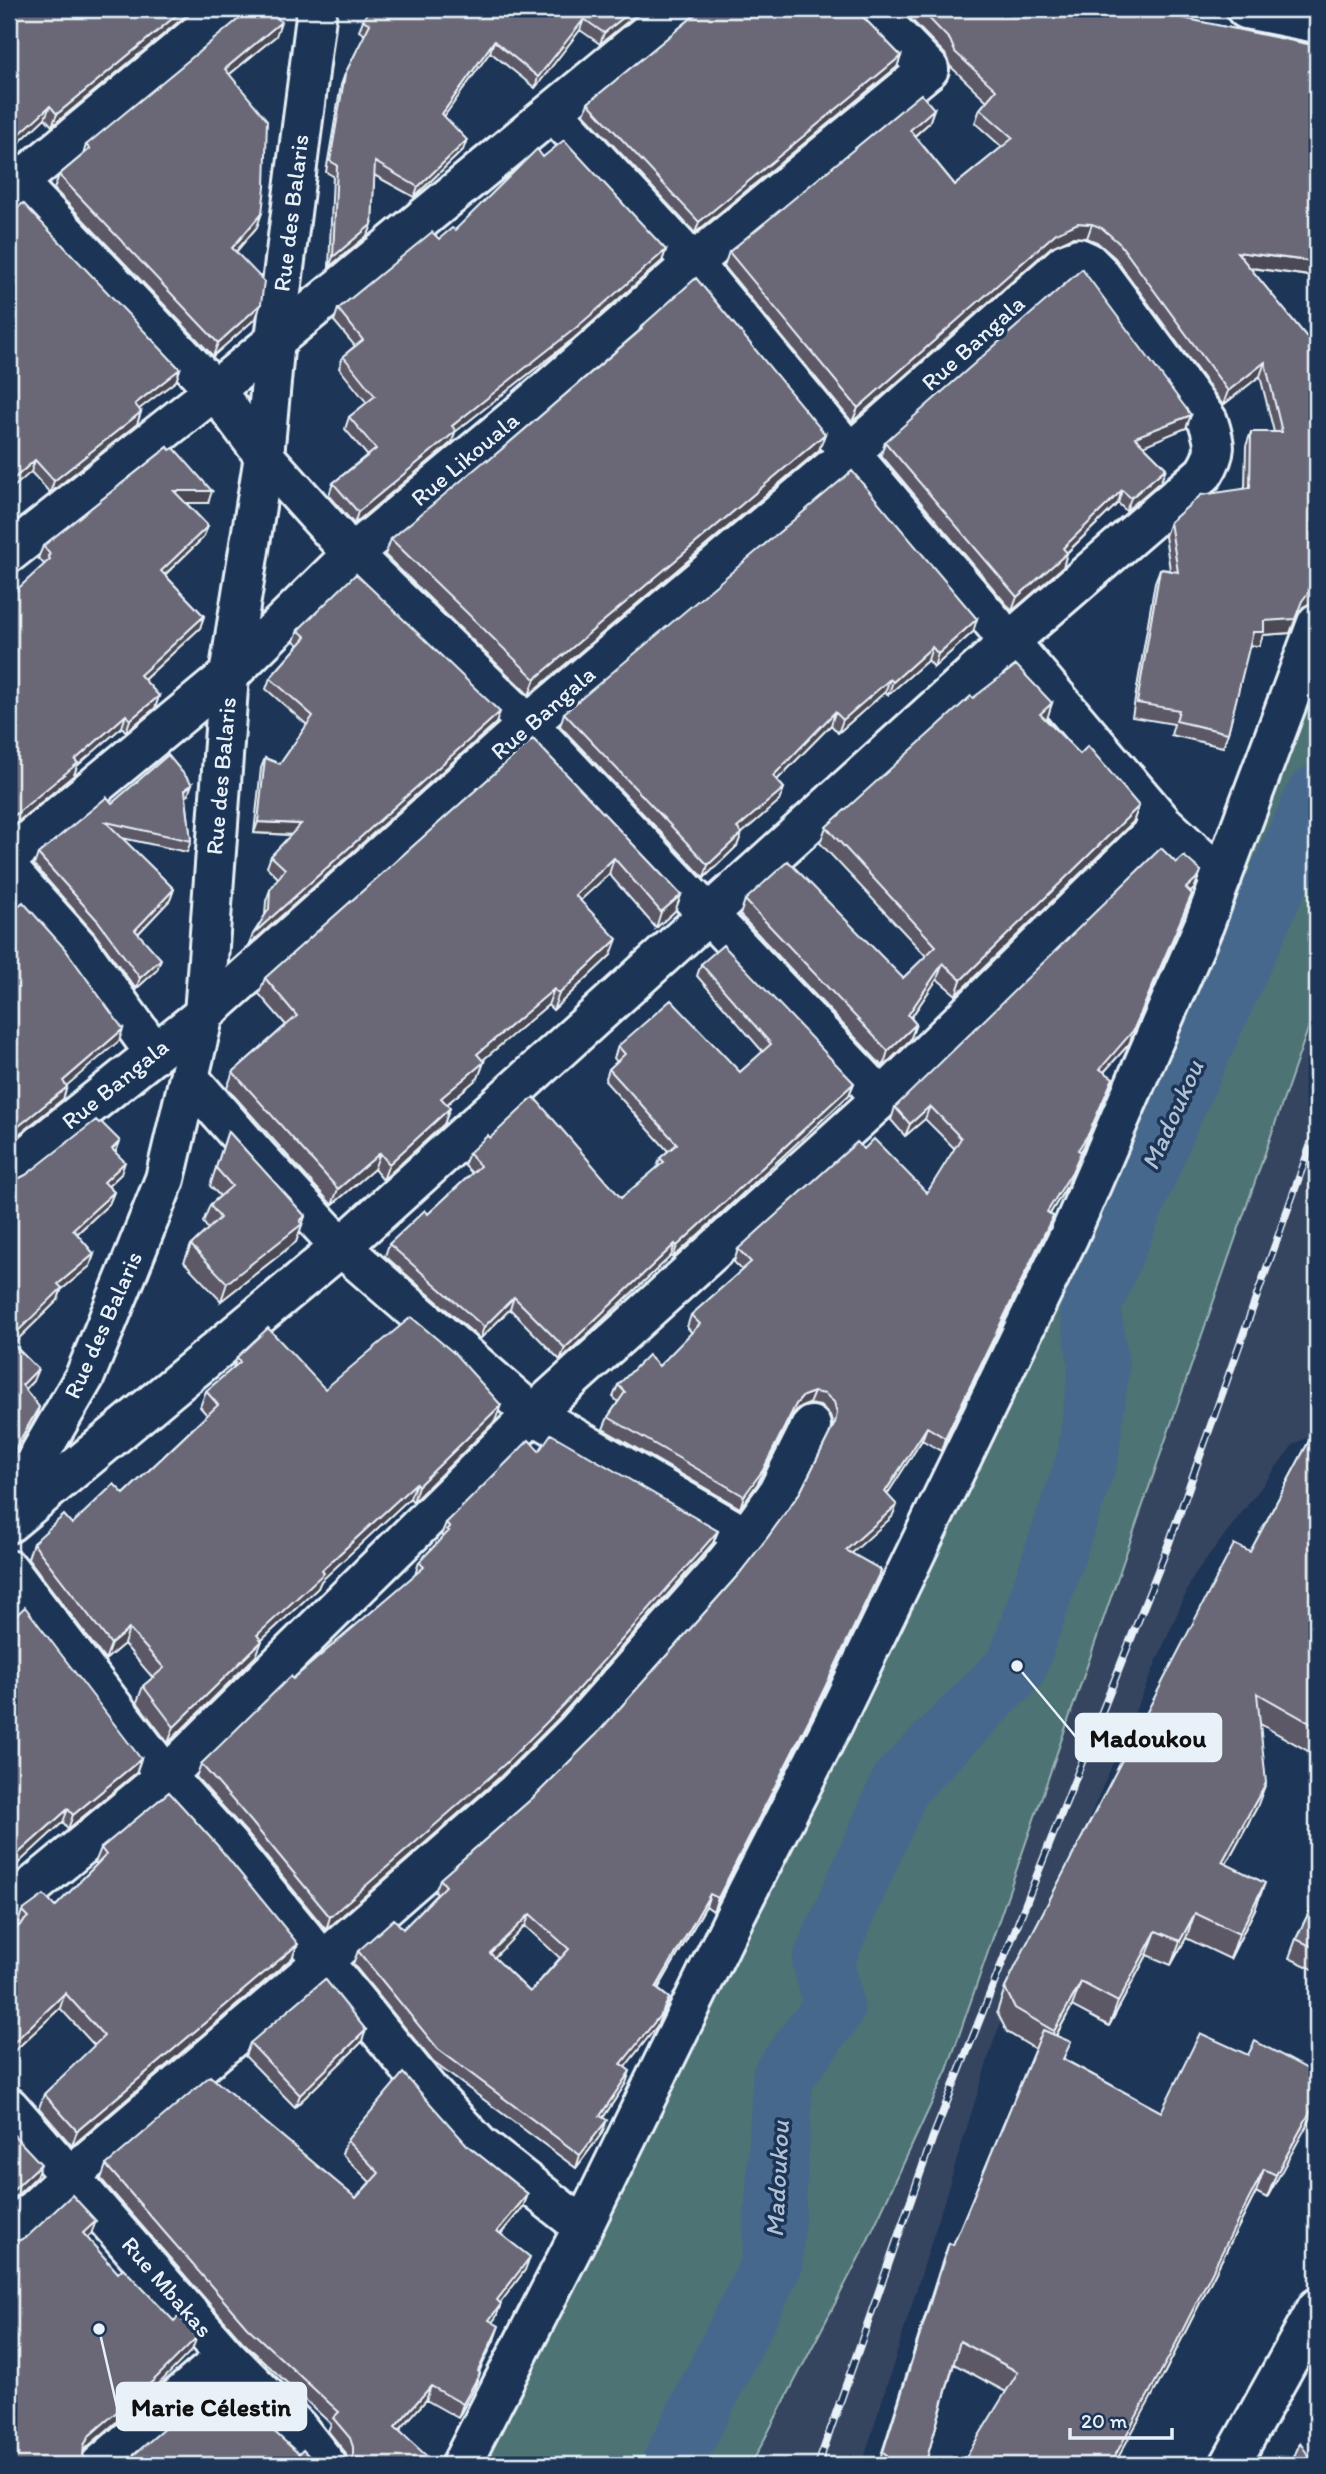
<svg xmlns="http://www.w3.org/2000/svg" width="1326" height="2474" font-family="Itim,sans-serif">
  <style>
    .built { fill: #344461 }
    .green { fill: #4d7375; stroke: #9ab2b6; stroke-width: 2 }
    .lines { fill: none; stroke-linecap: round; stroke-linejoin: round }
    .river { stroke: #47678d; stroke-width: 61 }
    .minor-casing { stroke: #e8f1f8; stroke-width: 44 }
    .major-casing { stroke: #e8f1f8; stroke-width: 44 }
    .minor { stroke: #1d3557; stroke-width: 38 }
    .major { stroke: #1d3557; stroke-width: 38 }
    .rail-casing { stroke: #e8f1f8; stroke-width: 8 }
    .rail { stroke: #1d3557; stroke-width: 5; stroke-dasharray: 16; stroke-linecap: butt }
    .wall { fill: #5c5966; stroke: #e8f1f8; stroke-width: 2; fill-rule: evenodd }
    .shaded-wall { fill: #4b4853; stroke: #e8f1f8; stroke-width: 2 }
    .building { fill: #6b6777; stroke: #e8f1f8; stroke-width: 2; fill-rule: evenodd }
    .labels { text-anchor: middle; stroke-width: 7; stroke-linejoin: round; paint-order: stroke }
    .street-label { font-size: 24px; fill: #e8f1f8; stroke: #1d3557 }
    .water-label { font-size: 26px; font-style: italic; fill: #b0c1d3; stroke: #1d3557 }
    .leader { fill: none; stroke: #e8f1f8; stroke-width: 2.5 }
    .callout-dot { fill: #e8f1f8; stroke: #1d3557; stroke-width: 2.5 }
    .callout { fill: #e8f1f8; stroke: #e8f1f8; stroke-width: 2.5 }
    .callout-label { font-size: 26px; text-anchor: middle; font-weight: bold; fill: #111 }
  </style>
  <rect width="100%" height="100%" fill="#1d3557"/>
  <filter id="ink" filterUnits="userSpaceOnUse"><feTurbulence type="fractalNoise" baseFrequency=".0143" numOctaves="2"/><feDisplacementMap in="SourceGraphic" scale="14" xChannelSelector="R" yChannelSelector="G"/><feConvolveMatrix kernelMatrix="1 2 1 2 8 2 1 2 1" color-interpolation-filters="sRGB"/></filter>
  <g filter="url(#ink)">
    <path class="built" d="M1317,981V1432L1293,1445L1193,1577L995,2037L862,2465H709Z"/>
    <path class="green" d="M1317,622V1003L947,2070L865,2246L751,2465H461L995,1390Z"/>
    <g class="lines">
      <path class="river" d="M672,2465L772,2264L783,2076L834,2008L823,1961L901,1783L1017,1666L1088,1456L1099,1367L1090,1308L1169,1119L1317,795"/>
      <g class="minor-casing">
        <path id="minor" d="M1246,9L1317,23
          M553,112L693,263L850,453L1163,823
          M9,173L215,390L264,456L352,554L528,724L882,1098
          M9,190L228,9
          M9,553L215,390L677,9
          M9,857L229,675L352,554L515,418L693,263L929,69L871,9
          M9,870L78,947L154,1052
          M190,1079L258,1157L341,1247L533,1414L746,1537
          M9,1170L204,1014L528,724L850,453L1065,263L1079,258L1088,262L1099,273L1208,421C1216,445 1217,452 1204,473L1009,642L341,1247L9,1523
          M9,1570L166,1776L229,1846L429,2091L479,2145L583,2227
          M9,1906L166,1776L533,1414L882,1098L1163,823L1222,878
          M9,2107L226,2356L297,2427L327,2465
          M9,2233L70,2176L323,1961L516,1792L575,1733L718,1572L746,1537L777,1494L811,1426
          M100,2465L226,2356
          M461,2465L583,2227L736,1914L833,1724L1069,1236L1204,925L1317,623
          M1230,2465L1317,2308"/>
      </g>
      <g class="major-casing">
        <path id="major" d="M9,1507L85,1376L127,1274L165,1179L204,1014L229,675L264,456L275,339L317,9"/>
      </g>
      <use href="#minor" class="minor"/>
      <use href="#major" class="major"/>
      <g class="rail-casing">
        <path id="rail" d="M818,2465L933,2137L1169,1543L1317,1127"/>
      </g>
      <use href="#rail" class="rail"/>
    </g>
    <path class="wall" d="M9,9H194L52,126L45,118L9,152Z
      M643,9L600,44L580,30L535,88L490,52L444,116L463,150L414,197L374,175L372,224L368,235L329,267L333,176L326,172L341,85L345,74L365,35L359,31L363,20Z
      M698,9H857L859,13L901,56L897,67L695,233L584,114L588,103L695,15Z
      M901,9H1175L1173,16L1317,46V277L1250,268L1309,340L1317,308V588L1312,602L1303,607L1297,615L1290,633L1263,635L1259,646L1249,645L1228,733L1223,747L1171,735L1174,724L1132,717L1155,582L1160,569L1170,570L1165,536L1170,522L1245,488L1246,446L1251,432H1274L1260,376L1223,405L1115,258L1097,242L1087,238L1073,237L1051,247L852,422L724,266L729,252L934,109L929,123L915,136L955,185L1002,147L975,123L980,109L987,101L950,66L945,54Z
      M276,36L230,74L257,227L236,252L256,318L213,356L54,189L59,175L83,155L86,145Z
      M543,157L666,250L662,261L573,339L455,432L452,442L354,524L329,495L333,483L367,455L345,429L349,417L367,403L339,368L343,356L355,346L334,321L338,309L439,239L455,230Z
      M9,216L180,369L176,381L139,409L141,412L137,424L50,493L31,472Z
      M641,327L825,434L819,450L529,695L385,555L391,539L488,461L639,331Z
      M1191,415L1186,428L1143,445L1166,468L1161,481L1126,511L1118,503L1067,553L1063,567L1012,611L881,455L885,442Z
      M168,447L208,503H186L208,526L203,538L165,575L204,616L200,628L144,680L159,696L155,708L126,732L122,727L77,766L74,775L44,564L38,558L43,546Z
      M298,630L496,723L249,945L265,915L266,901L270,890L278,878L267,867L271,856L291,835L254,833L261,768L265,758L280,764L307,725L266,689L270,678L299,645L294,641Z
      M973,632L934,667L928,660L888,695L885,692L838,733L831,725L777,780L784,788L779,801L742,833L737,846L704,878L560,726L564,713Z
      M973,698L1052,703L1046,720L1080,754L1139,806L1133,822L956,995L937,979L911,1018L916,1024L910,1040L883,1067L740,915L745,900L903,978L926,956L820,843L826,827Z
      M533,739L681,895L675,911L656,928L609,874L580,900L611,955L553,1010L548,1005L482,1060L484,1062L478,1078L446,1105L450,1108L444,1124L383,1180L374,1169L332,1205L227,1088L233,1072L286,1025L259,994L265,978Z
      M188,795L186,797L191,841L187,852L122,838L174,889L170,900L138,934L157,970L136,989L94,933L34,865L38,854L112,803Z
      M1176,863L1201,871L1194,889L1190,892L1192,894L1187,907L1129,1044L1104,1072L1113,1078L1068,1184L1050,1214L1053,1216L1048,1228L941,1451L922,1440L887,1494L892,1517L851,1553L881,1570L877,1583L813,1714L713,1911L706,1906L658,1989L669,1998L664,2011L657,2026L625,2067L626,2083L603,2118L602,2133L576,2168L433,2062L353,1964L358,1951L403,1929L437,1894L435,1892L440,1879L535,1796L596,1735L739,1574L768,1537L801,1491L832,1430L833,1425L830,1415L820,1406L809,1404L798,1408L791,1416L758,1483L740,1508L603,1429L608,1417L618,1402L613,1397L618,1385L659,1366L692,1333L687,1327L691,1315L742,1270L734,1262L738,1249L864,1149L927,1193L955,1149L925,1119L905,1136L891,1120L895,1107ZM525,1926L560,1958L530,1992L494,1957Z
      M701,964L854,1083L849,1095L673,1258L671,1256L560,1360L510,1309L480,1339L385,1256L389,1244L428,1214L472,1173L464,1165L469,1153L490,1138L621,1198L657,1168L660,1158L668,1151L605,1081L609,1069L617,1062L614,1058L618,1046L740,1072L763,1052L697,976Z
      M99,1123L120,1141L116,1152L121,1174L108,1186L114,1192L109,1204L77,1234L94,1254L90,1266L61,1290L58,1300L13,1344L33,1381L25,1390L39,1407L35,1419L9,1464V1179L16,1180L26,1175Z
      M228,1131L305,1216L296,1242L221,1301L184,1262L191,1245L208,1229L203,1222L210,1205L220,1196L210,1186Z
      M237,1357L325,1389L495,1421L413,1502L410,1498L321,1581L318,1588L262,1640L256,1656L168,1743L137,1702L143,1686L153,1678L124,1644L105,1660L28,1558L33,1543L72,1524L124,1494L207,1415L200,1407L206,1391L233,1368Z
      M1317,1426V1756L1260,1724L1257,1807L1226,1864L1256,1907L1230,1959L1186,1938L1171,1965L1147,1955L1109,2026L1072,2006L1056,2036L1065,2060L1161,2112L1248,2055L1317,2074L1267,2198L1256,2192L1162,2378L1006,2392L954,2364L925,2465H878L941,2265L949,2243L953,2245L1035,2049L1007,2032L997,2012L1005,1988L1250,1552Z
      M539,1451L718,1531L713,1543L559,1718L501,1776L326,1930L246,1832L196,1777L201,1764L293,1679L415,1575L419,1562L443,1537L441,1535L446,1523Z
      M9,1622L141,1759L136,1773L68,1829L63,1822L13,1868L9,1878Z
      M101,1848L292,1958L72,2146L39,2108L44,2094L95,2046L60,2008L9,2056V1936L18,1927L17,1926L22,1911L55,1907L97,1864L95,1863Z
      M1317,1896V1971L1289,1958L1296,1939Z
      M366,2030L361,2043L295,2107L245,2056L250,2043Z
      M347,2140L468,2146L528,2194L523,2207L501,2234L525,2270L500,2303L496,2317L492,2322L494,2340L479,2372L480,2373L475,2387L458,2418L426,2400L399,2430L428,2465H348V2461L345,2452L328,2431L331,2424L242,2341L101,2179L106,2165L356,2198L370,2182L342,2154Z"/>
    <path class="shaded-wall" d="M184,9H194L52,126L57,114Z
      M634,9H643L600,44L604,33Z
      M584,19L580,30L535,88L538,77Z
      M281,22L276,36L220,82L225,69Z
      M494,41L490,52L438,125L442,114Z
      M901,56L897,67L695,233L699,222Z
      M50,106L45,118L9,152V141Z
      M934,109L929,123L905,144L910,130Z
      M467,140L463,150L414,197L418,187Z
      M262,213L257,227L227,262L232,248Z
      M1078,223L1092,224L1087,238L1073,237L1051,247L852,422L858,408L1056,233Z
      M372,224L368,235L329,267L333,257Z
      M666,250L662,261L573,339L455,432L452,442L354,524L358,512L452,426Z
      M1237,252L1317,262V277L1231,265Z
      M261,304L256,318L213,356L218,343Z
      M1265,362L1260,376L1223,405L1228,391Z
      M180,369L176,381L130,416L135,404Z
      M141,412L137,424L50,493L54,481Z
      M1191,415L1186,428L1131,451L1135,437Z
      M825,434L819,450L529,695L535,679Z
      M35,460L31,472L9,491V483Z
      M1166,468L1161,481L1126,511L1131,498Z
      M1122,490L1118,503L1058,561L1063,548Z
      M174,491H212L208,503H170Z
      M208,526L203,538L156,583L161,571Z
      M1067,553L1063,567L1012,611L1017,597Z
      M1317,588L1312,602L1303,607L1297,615L1290,633L1263,635L1259,646L1248,645L1253,632L1264,621L1308,593Z
      M204,616L200,628L136,687L140,675Z
      M977,619L973,632L934,667L938,654Z
      M932,647L928,660L888,695L893,682Z
      M890,679L885,692L838,733L843,720Z
      M159,696L155,708L126,732L130,720Z
      M1052,703L1047,719L1034,730L1040,714Z
      M500,712L496,723L249,945L253,934Z
      M835,712L831,725L768,789L773,776Z
      M126,715L122,727L77,766L74,775L9,829V820L75,760Z
      M192,784L188,795L181,802L185,790Z
      M784,788L779,801L733,841L737,828Z
      M1139,806L1133,822L956,995L961,980Z
      M258,822L301,824L297,835L254,833Z
      M742,833L737,846L704,878L708,865Z
      M614,858L609,874L569,911L575,895Z
      M1199,876L1194,889L1181,900L1186,888Z
      M174,889L170,900L131,941L135,930Z
      M1192,894L1129,1044L1095,1082L1100,1069Z
      M681,895L675,911L656,928L661,912Z
      M617,939L611,955L553,1010L559,994Z
      M161,959L157,970L136,989L140,978Z
      M943,963L937,979L902,1031L908,1015Z
      M554,989L548,1005L471,1070L477,1054Z
      M916,1024L910,1040L883,1067L888,1051Z
      M123,1029L119,1041L58,1093L63,1081Z
      M484,1062L478,1078L435,1114L441,1098Z
      M1113,1078L1084,1146L1074,1163L1078,1150Z
      M854,1083L849,1095L673,1258L677,1246Z
      M67,1087L63,1099L9,1142V1134Z
      M930,1106L925,1119L905,1136L910,1124Z
      M450,1108L444,1124L383,1180L389,1164Z
      M120,1141L115,1153L112,1149Z
      M1081,1152L1068,1184L1043,1225L1047,1212Z
      M380,1153L374,1169L332,1205L338,1189Z
      M125,1162L121,1174L100,1194L104,1182Z
      M114,1192L109,1204L69,1241L73,1229Z
      M305,1216L296,1242L221,1301L227,1283Z
      M1053,1216L1048,1228L941,1451L945,1438Z
      M675,1244L671,1256L560,1360L565,1348Z
      M94,1254L90,1266L61,1290L58,1300L9,1348V1340L58,1284Z
      M514,1297L510,1309L480,1339L484,1327Z
      M38,1369L33,1381L17,1397L22,1385Z
      M814,1392L809,1404L798,1408L791,1416L758,1483L740,1508L744,1496L796,1404L803,1396Z
      M501,1405L495,1421L413,1502L418,1486Z
      M39,1407L35,1419L9,1464V1459Z
      M927,1427L922,1440L881,1504L885,1492Z
      M416,1483L410,1498L321,1581L318,1588L251,1650L257,1635L322,1570Z
      M897,1505L892,1517L841,1563L846,1550Z
      M718,1531L713,1543L559,1718L501,1776L326,1930L330,1917Z
      M881,1570L877,1583L813,1714L713,1911L718,1898Z
      M129,1629L124,1644L105,1660L111,1644Z
      M262,1641L256,1656L168,1743L174,1727Z
      M141,1759L136,1773L68,1829L73,1815Z
      M1266,1783L1257,1807L1214,1886L1222,1862Z
      M68,1809L63,1822L13,1868L9,1878V1867L11,1860Z
      M1265,1883L1256,1907L1230,1959L1239,1934Z
      M710,1894L706,1906L651,2001L656,1988Z
      M1195,1913L1186,1938L1171,1965L1180,1941Z
      M530,1914L525,1926L486,1966L490,1953Z
      M1156,1931L1147,1955L1109,2026L1118,2002Z
      M298,1944L292,1958L72,2146L77,2131Z
      M1081,1982L1072,2006L1045,2055L1054,2031Z
      M65,1993L60,2008L9,2056V2047Z
      M669,1998L657,2026L617,2077L621,2064Z
      M366,2030L361,2043L295,2107L300,2095Z
      M630,2071L626,2083L596,2128L600,2116Z
      M1317,2099V2107L1267,2198L1276,2175Z
      M607,2120L602,2133L576,2168L580,2155Z
      M41,2164L36,2177L9,2203V2194Z
      M1264,2169L1256,2192L1162,2378L1114,2465H1110Z
      M528,2194L523,2207L492,2244L497,2231Z
      M96,2221L91,2234L78,2247L83,2233Z
      M530,2257L525,2270L492,2314L497,2300Z
      M501,2304L496,2317L484,2334L489,2320Z
      M499,2326L494,2340L472,2385L478,2371Z
      M197,2337L192,2350L149,2394L85,2449L79,2459L84,2445L90,2435Z
      M480,2373L475,2387L458,2418L463,2404Z
      M431,2386L426,2400L390,2441L395,2427Z"/>
    <path class="building" d="M9,9H184L57,114L50,106L13,140L9,141Z
      M249,9H270L281,22L225,69L267,120L265,187L262,213L232,248L264,281L261,304L218,343L59,175L90,149L86,145L247,12Z
      M369,9H634L604,33L584,19L538,77L494,41L442,114L467,140L418,187L375,162L372,224L333,257L337,165L330,161L345,74L370,24L363,20Z
      M699,9H857L859,13L901,56L699,222L588,103L695,15Z
      M920,9H1175L1173,16L1317,46V262L1237,252L1310,341L1317,313V588L1308,593L1302,601L1295,619L1264,621V632H1253L1228,733L1176,721L1179,710L1137,703L1160,569L1178,572L1170,522L1201,495L1250,488L1251,432H1282L1265,362L1228,391L1120,244L1102,228L1092,224L1078,223L1056,233L858,408L729,252L921,94L934,109L910,130L955,185L1013,138L980,109L996,90L955,52L950,40Z
      M564,140L666,250L577,327L452,426L456,431L358,512L333,483L376,449L349,417L375,396L343,356L363,340L338,309L432,232L439,239L452,228L455,230L537,149L543,157Z
      M23,203L180,369L135,404L141,412L54,481L35,460L9,483V216Z
      M1082,269L1191,415L1135,437L1166,468L1131,498L1122,490L1063,548L1067,553L1017,597L885,442Z
      M696,278L825,434L535,679L391,539L487,459L488,461L642,329L641,327Z
      M168,447L170,450L174,448L212,491H174L208,526L161,571L204,616L140,675L159,696L130,720L126,715L75,760L78,763L9,820V597L50,559L48,556L50,554L43,546Z
      M852,471L977,619L938,654L932,647L893,682L890,679L843,720L835,712L773,776L784,788L737,828L742,833L708,865L564,713Z
      M356,574L500,712L253,934L269,909L270,890L285,869L271,856L301,824L258,822L265,758L280,764L313,716L270,678L306,637L298,630Z
      M1016,665L1052,703L1040,714L1080,754L1088,746L1139,806L961,980L943,963L908,1015L916,1024L888,1051L745,900L788,861L903,978L936,946L826,827L971,696L973,698Z
      M533,739L681,895L661,912L614,858L575,895L617,939L559,994L554,989L477,1054L484,1062L441,1098L450,1108L389,1164L380,1153L338,1189L233,1072L297,1016L265,978Z
      M168,755L192,784L185,790L191,841L106,822L174,889L135,930L161,959L140,978L98,921L38,854L107,797L112,803Z
      M1161,848L1176,863L1184,856L1201,871L1199,876L1186,888L1192,894L1133,1031L1100,1069L1113,1078L1089,1133L1078,1150L1081,1152L1072,1172L1047,1212L1053,1216L945,1438L927,1427L885,1492L897,1505L846,1550L881,1570L818,1702L718,1898L710,1894L656,1988L669,1998L662,2013L621,2064L630,2071L600,2116L607,2120L580,2155L438,2049L358,1951L394,1919L403,1929L446,1886L440,1879L535,1796L596,1735L739,1574L768,1537L801,1491L835,1423L837,1413L834,1402L825,1394L814,1392L803,1396L796,1404L763,1470L744,1496L608,1417L625,1392L618,1385L648,1355L659,1366L700,1324L691,1315L751,1262L738,1249L857,1142L864,1149L874,1139L927,1193L961,1138L930,1106L910,1124L895,1107ZM530,1914L569,1949L530,1992L490,1953Z
      M23,902L65,949L123,1029L63,1081L67,1087L9,1134V914Z
      M723,945L854,1083L677,1246L675,1244L565,1348L514,1297L484,1327L389,1244L425,1210L428,1214L480,1166L469,1153L488,1135L490,1138L534,1097L621,1198L664,1162L660,1158L677,1144L609,1069L625,1054L618,1046L671,1000L740,1072L771,1044L701,964Z
      M96,1120L99,1123L101,1122L120,1141L112,1149L125,1162L104,1182L114,1192L73,1229L94,1254L58,1284L62,1288L9,1340L38,1369L22,1385L39,1407L9,1459V1222L17,1214L9,1204V1179L16,1180L26,1175Z
      M228,1131L305,1216L300,1221L302,1224L227,1283L191,1245L220,1218L210,1205L232,1186L216,1168Z
      M411,1317L455,1354L501,1405L418,1486L416,1483L322,1570L324,1573L257,1635L262,1641L174,1727L143,1686L164,1668L129,1629L111,1644L33,1543L64,1515L72,1524L114,1484L124,1494L218,1405L206,1391L240,1362L237,1357L268,1328L325,1389Z
      M1317,1426V1727L1257,1693L1266,1783L1222,1862L1265,1883L1239,1934L1195,1913L1180,1941L1156,1931L1118,2002L1081,1982L1054,2031L1015,2008L1005,1988L1026,1945L1234,1544L1250,1552Z
      M551,1434L718,1531L564,1705L506,1763L330,1917L250,1820L201,1764L291,1676L293,1679L424,1567L419,1562L449,1531L447,1530L450,1527L446,1523L529,1440L539,1451Z
      M25,1607L141,1759L73,1815L68,1809L11,1860L15,1863L9,1869V1622Z
      M169,1792L218,1846L298,1944L77,2131L44,2094L104,2036L65,1993L9,2047V1936L28,1917L22,1911L44,1895L55,1907L106,1855L101,1848Z
      M1317,1896V1949L1296,1939Z
      M325,1979L366,2030L300,2095L250,2043Z
      M1043,2030L1071,2042L1063,2059L1161,2112L1200,2033L1248,2055L1255,2041L1317,2074V2099L1276,2175L1264,2169L1170,2355L1110,2465H961L1018,2372L960,2341L925,2465H880L887,2455L883,2452L949,2243L953,2245Z
      M403,2073L468,2146L528,2194L497,2231L530,2257L497,2300L501,2304L489,2320L499,2326L478,2371L480,2373L463,2404L431,2386L395,2427L430,2459L425,2465H365L358,2458L354,2465H348L353,2459V2447L350,2438L333,2418L339,2412L247,2327L106,2165L210,2076L356,2198L379,2173L347,2140Z
      M9,2130L41,2164L9,2194Z
      M72,2195L96,2221L83,2233L118,2273L123,2268L174,2321L179,2316L197,2337L154,2380L90,2435L84,2445L83,2455L88,2465H9V2240H20L28,2236Z
      M228,2390L299,2454L303,2450L318,2465H122L181,2414L194,2425Z
      M1300,2443L1315,2465H1290Z"/>
  </g>
  <g class="labels">
    <g class="street-label">
      <text transform="translate(291 213) rotate(-83)" y="8">Rue des Balaris</text>
      <text transform="translate(973 343) rotate(-42)" y="8">Rue Bangala</text>
      <text transform="translate(465 459) rotate(-40)" y="8">Rue Likouala</text>
      <text transform="translate(543 713) rotate(-41)" y="8">Rue Bangala</text>
      <text transform="translate(221 776) rotate(-85)" y="8">Rue des Balaris</text>
      <text transform="translate(115 1084) rotate(-39)" y="8">Rue Bangala</text>
      <text transform="translate(103 1325) rotate(-66)" y="8">Rue des Balaris</text>
      <text transform="translate(167 2287) rotate(49)" y="8">Rue Mbakas</text>
    </g>
    <g class="water-label">
      <text transform="translate(1172 1115) rotate(-66)" y="9">Madoukou</text>
      <text transform="translate(777 2179) rotate(-87)" y="9">Madoukou</text>
    </g>
  </g>
  <path class="leader" d="M1017 1666L1076 1737M99 2329L117 2407"/>
  <g class="callout-dot">
    <circle cx="1017" cy="1666" r="7"/>
    <circle cx="99" cy="2329" r="7"/>
  </g>
  <g class="callout">
    <rect x="1076" y="1714" width="145" height="47" rx="7"/>
    <rect x="117" y="2383" width="189" height="47" rx="7"/>
  </g>
  <g class="callout-label">
    <text x="1148" y="1747">Madoukou</text>
    <text x="211" y="2416">Marie Célestin</text>
  </g>
  <rect width="1326" height="2474" fill="none" stroke="#1d3557" stroke-width="35"/>
  <rect x="18" y="18" width="1291" height="2439" fill="none" stroke="#e8f1f8" stroke-width="2.5" filter="url(#ink)"/>
  <path d="M1070 2428v10h102v-10" fill="none" stroke="#e8f1f8" stroke-width="3.5"/>
  <text x="1081" y="2428" font-size="21" fill="#e8f1f8" stroke="#1d3557" stroke-width="5" paint-order="stroke">20 m</text>
</svg>
